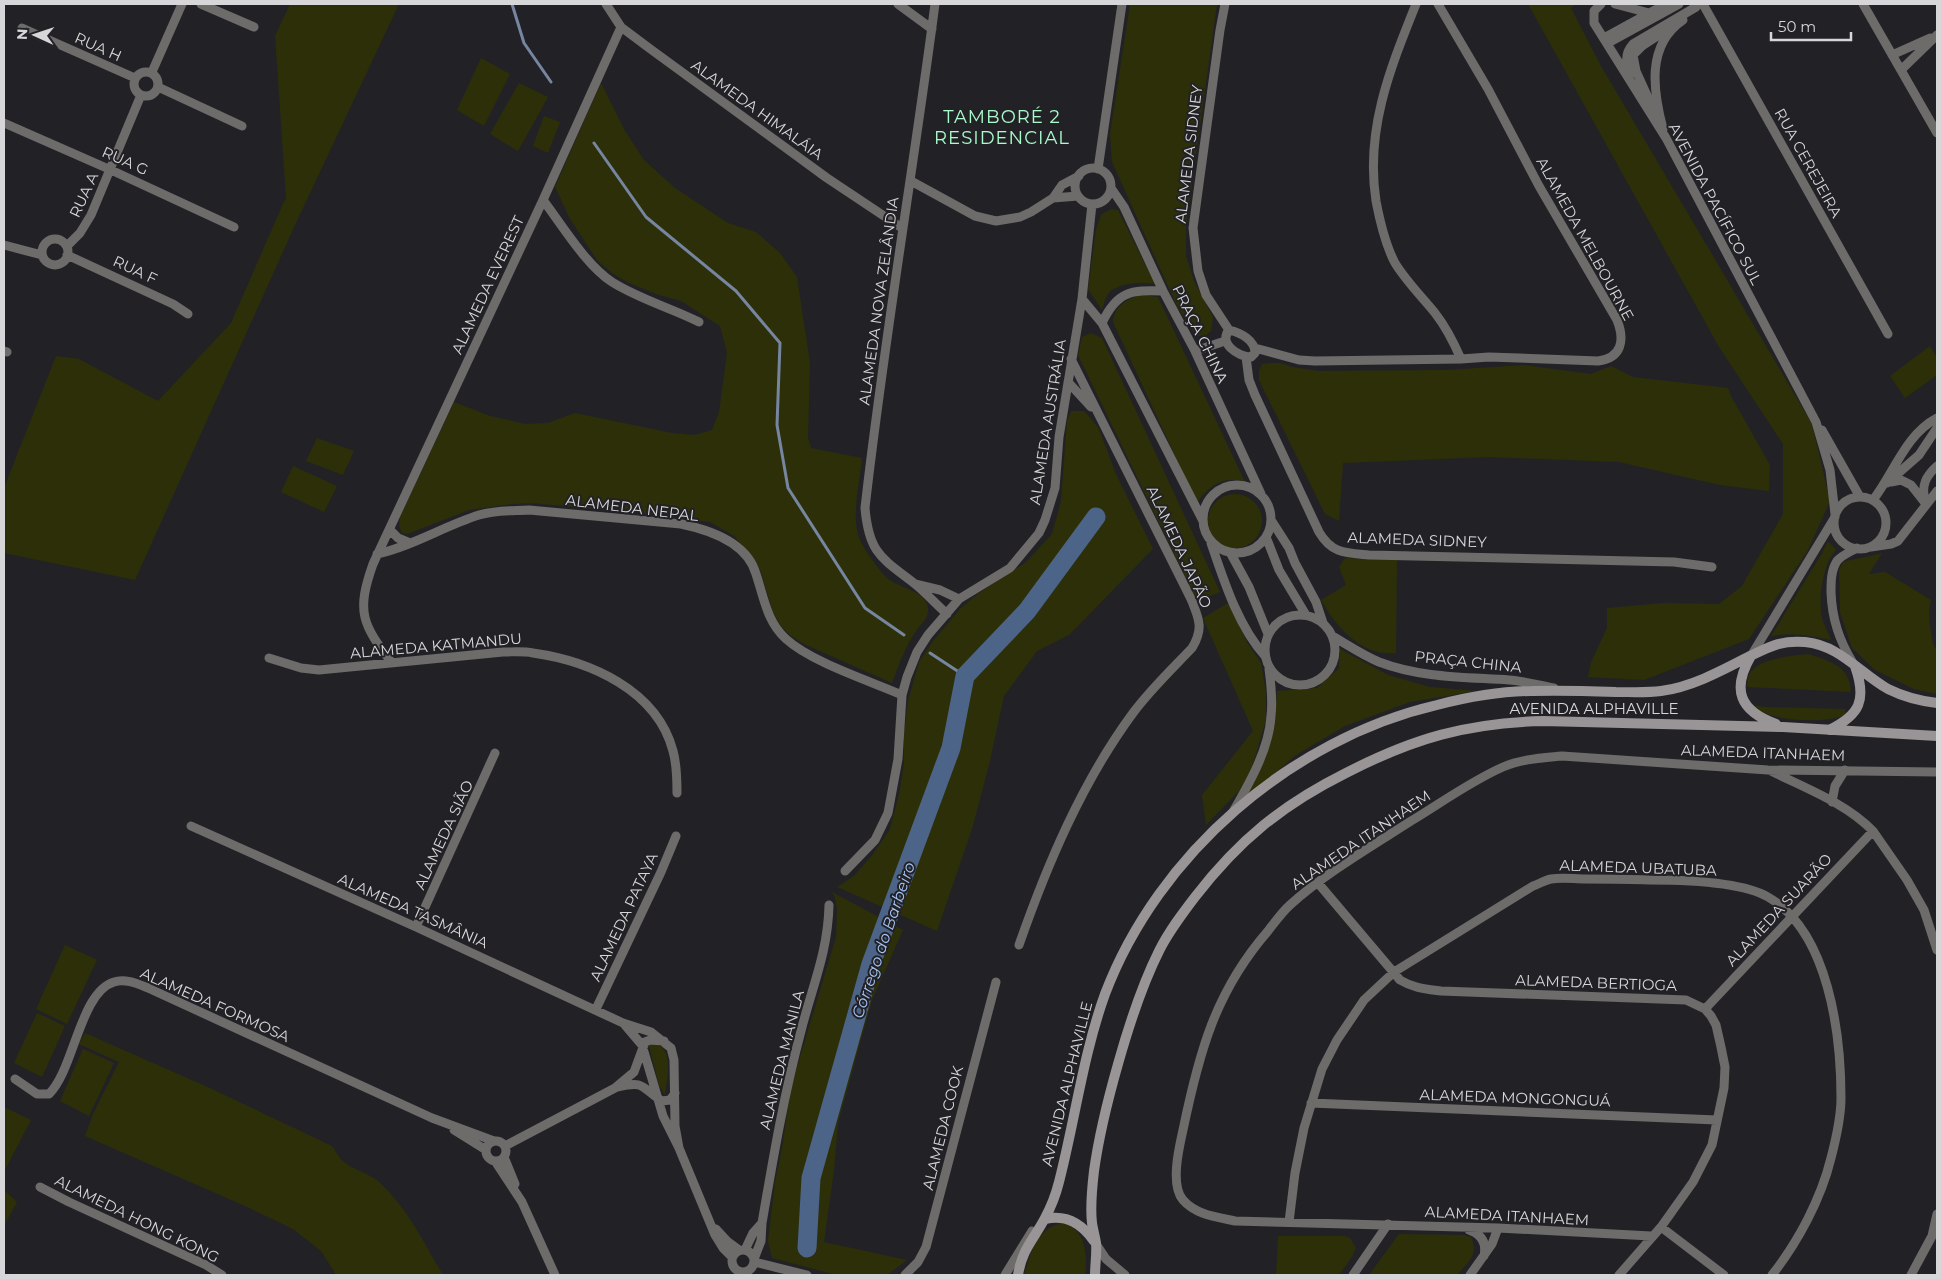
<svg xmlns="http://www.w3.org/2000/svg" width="1941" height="1279" font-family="Montserrat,sans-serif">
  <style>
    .green { fill: #2d2f09 }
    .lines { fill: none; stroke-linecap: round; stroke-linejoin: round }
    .stream { stroke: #7686a1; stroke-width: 3 }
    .river { stroke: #4d6489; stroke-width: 19 }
    .minor { stroke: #6e6b6b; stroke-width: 9 }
    .secondary { stroke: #999495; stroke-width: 10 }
    .labels { text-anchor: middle; stroke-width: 4; stroke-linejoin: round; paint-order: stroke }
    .street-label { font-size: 15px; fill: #d7d7da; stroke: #222226 }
    .water-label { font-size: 16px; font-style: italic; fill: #a5c4f4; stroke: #222226 }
    .quarter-label { font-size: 18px; letter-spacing: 1px; fill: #aafacc; stroke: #222226 }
  </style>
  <rect width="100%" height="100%" fill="#222226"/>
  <path class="green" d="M290,4H399L295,225L135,580L4,553V488L56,356L79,359L158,401L231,323L286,197L275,36Z
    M1130,4H1217L1186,226V256L1194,281L1213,317L1211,331L1205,336H1196L1177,306L1112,162L1110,134Z
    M1528,4H1576L1571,8L1601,66L1812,424L1830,501L1808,550L1749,639L1644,680L1588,677L1591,662L1607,628V608L1664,603L1719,604L1742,586L1783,514V444L1719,347Z
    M481,58L510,74L484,126L457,110Z
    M519,83L548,97L518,151L490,134Z
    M601,83L625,131L644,160L675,188L728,223L756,232L780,253L797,277L810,363L808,438L811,448L862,458C860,479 853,509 857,530C859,544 877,568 887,578C899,589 926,590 928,608C929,617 923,622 918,628C906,645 899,664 892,683L804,644L791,636L780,625L773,612L760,569L751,554L734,536L710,522L639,513L532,503L511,504L469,510L407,534L402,533L399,526L400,517L454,402L490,416L525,424L548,423L575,413L672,433L695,435L712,430L719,412L727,353L720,326L681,301L656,294L629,283L612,273L597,260L570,219L555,187Z
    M544,116L560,122L548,153L533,146Z
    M1111,209L1118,210L1155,284C1142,282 1117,282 1108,294C1105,298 1103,306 1102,310L1088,289L1096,230L1101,215Z
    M1141,295L1158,297L1245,482C1224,475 1208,486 1197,503L1113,322C1114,306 1127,299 1141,295Z
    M1091,333L1102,338L1220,592L1197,601L1078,355L1082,337Z
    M1930,346L1937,358V375L1905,398L1890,376Z
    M1271,363H1281L1292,367L1318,371L1446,370L1524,365L1591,374L1611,366L1633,377L1728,388L1732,398L1770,465L1769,491L1720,485L1619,462L1489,457L1343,463L1339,521L1325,514L1259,380V371L1262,364Z
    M1071,411H1084L1098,427L1116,474L1153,549L1069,635L1037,651L1004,696L990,761L972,829L937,931L837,887L854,876L873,854L890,829L899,794L904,764V733L908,701L919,662L933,641L960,609L979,593L1025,563L1052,534L1061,501L1067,421Z
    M317,438L354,451L343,475L306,461Z
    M293,466L337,486L324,512L281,492Z
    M1208 521a27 27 0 1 1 54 0a27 27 0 1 1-54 0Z
    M1828,541L1836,550C1823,562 1818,600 1822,618C1824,625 1828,633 1831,640C1810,635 1791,632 1771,636L1821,555Z
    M1882,553L1869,574L1885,572L1931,600L1929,611L1930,626L1933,644L1937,651V694L1914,689L1875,670L1852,648L1840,612L1839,570L1843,562C1856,558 1869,557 1882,553Z
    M1345,558L1397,560L1396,653C1362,657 1336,627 1321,600L1346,585L1339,567Z
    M1228,603L1248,644L1261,663L1266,692V719L1252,768L1240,790L1206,825L1202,795L1253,731L1203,618Z
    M1340,649L1388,675L1430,687L1477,691L1410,702L1345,726L1296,755L1246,798L1267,753L1275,719L1277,691L1317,688L1339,668Z
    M1808,654C1829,661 1850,665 1851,692L1747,687C1748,683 1747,678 1749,675C1758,658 1791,656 1808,654Z
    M1753,705L1764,707L1845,709L1846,715C1822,724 1777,721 1755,709Z
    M832,892L903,930L872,1000L838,1123L834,1170L824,1242L907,1260L887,1275H837L772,1258L768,1241L775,1182L782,1148L791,1087L836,937L837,909L835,898Z
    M65,945L97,960L67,1024L36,1009Z
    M37,1013L65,1026L42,1077L14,1063Z
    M85,1033L212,1089L332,1146C336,1151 339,1158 344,1162C353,1170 370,1173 380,1183C408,1209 424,1243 443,1275H336L321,1251L293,1229L245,1206L85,1136L93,1114L119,1062L79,1044Z
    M650,1043C676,1044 667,1078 665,1095L659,1085L649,1046Z
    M83,1049L114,1063L89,1116L60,1101Z
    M4,1107L31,1120L4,1172Z
    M4,1190L17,1202L4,1226Z
    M1065,1223C1085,1230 1088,1256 1085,1275H1024C1031,1252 1037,1226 1065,1223Z
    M1399,1234L1464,1235L1471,1237C1479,1255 1468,1262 1457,1275H1369Z
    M1278,1236H1345L1350,1238L1356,1248L1352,1257L1339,1275H1276Z"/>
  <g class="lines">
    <path class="stream" d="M512,4L524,43L551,82
      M594,143L646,217L736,291L780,343L777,425L788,488L865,608L904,635
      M930,653L965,676"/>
    <path class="river" d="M807,1248L811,1178L871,964L951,748L965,676L1027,611L1096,517"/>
    <path class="minor" d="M201,4L254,27
      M606,4L621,27L649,48L827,178L902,228
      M898,4L932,29
      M935,4C913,172 884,340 865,508C869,554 882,558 915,584C926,593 936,604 947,614
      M1225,4L1220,30L1193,228L1198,271L1206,295L1229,330
      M1416,4C1390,69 1365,130 1376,201C1380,222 1385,244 1395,263C1406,281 1422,297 1435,313C1446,327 1454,343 1461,359
      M1601,4L1594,11V23L1666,138L1816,422L1830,470L1835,514
      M1615,4L1649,13
      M1863,4L1937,133
      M1704,6L1888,334
      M22,28L135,78
      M1604,38L1666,4
      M1608,43L1679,4
      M1892,55L1930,38
      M1901,70L1937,35
      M134 84a12 12 0 1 1 24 0a12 12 0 1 1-24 0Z
      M152,72L182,4
      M1631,74C1626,63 1624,54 1633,44L1696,7
      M158,87L242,126
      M1655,113L1636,71L1633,55L1642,46L1662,33
      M4,123L111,170L234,227
      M1663,129C1653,91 1646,45 1683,20
      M1075 186a18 18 0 1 1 36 0a18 18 0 1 1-36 0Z
      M1098,169L1122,4
      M911,181L975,216L996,221L1020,217L1031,212L1053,198L1062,185L1079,176
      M1111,188L1124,207L1163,291L1195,351L1261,494
      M1053,198L1078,196
      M543,200C562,225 586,265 612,282C639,299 671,308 699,322
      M42 252a13 13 0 1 1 26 0a13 13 0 1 1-26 0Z
      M4,245L42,255
      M67,246L80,233L91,215L141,95
      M67,255L173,304L188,314
      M1082,299L1102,323L1203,521
      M1102,323C1117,291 1131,290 1163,291
      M1229,330C1241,333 1255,340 1255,353L1251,357C1238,357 1218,343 1229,330Z
      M1255,348L1299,360L1315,361L1461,359L1489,357L1598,361C1622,358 1625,340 1617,320L1539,186L1488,89L1438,4
      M4,351L7,352
      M1195,351L1225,341
      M1246,357L1249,380L1255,395L1319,532C1332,554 1346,553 1369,555L1674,562L1712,567
      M1068,382L1091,407
      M1822,430L1860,497
      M1891,482L1901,480L1911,485L1926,504
      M1887,483L1919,455L1937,428
      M1203 519a34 34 0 1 1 68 0a34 34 0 1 1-68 0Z
      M1834 523a26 26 0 1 1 52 0a26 26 0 1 1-52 0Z
      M1873,500C1894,473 1905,435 1937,418
      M1925,501C1921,485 1926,476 1937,466
      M1271,520L1289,548L1295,563L1316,602L1323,623
      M390,530L398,538L410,543
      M1266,537L1279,570L1306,615
      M1211,543C1224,581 1238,626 1265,656
      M1871,547L1891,544L1898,541L1937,491
      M377,554C413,546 444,526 479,515C495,510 512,511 529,510L681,524C710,530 747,542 756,574C764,598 767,622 786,639C811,662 870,681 902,695
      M1231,554L1249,587L1268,634
      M915,584L940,590L959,599
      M1265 650a35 35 0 1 1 70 0a35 35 0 1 1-70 0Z
      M1332,636C1348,645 1362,655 1379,662C1421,678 1465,677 1509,680C1524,681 1539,685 1554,688
      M1751,656L1835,517
      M269,658L301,668L319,670L503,652C513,652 524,651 533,653C590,661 657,690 673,751C677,765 677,779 677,793
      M392,663C362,624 356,612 373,564L543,200L621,27
      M1853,663C1839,640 1832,619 1831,592C1831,582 1831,570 1837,561C1842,555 1850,552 1857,548
      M1771,771C1805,788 1846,803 1873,831L1907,880L1924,910L1937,950
      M1832,802L1835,786L1845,770
      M1234,810C1250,782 1269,749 1271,716C1273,700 1271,684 1269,669
      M191,826L416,927L623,1023L651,1032L671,1048L674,1060L675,1126L679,1148
      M845,871L875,840L888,813L898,759L902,695L907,677L917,652L928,635L959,599L1010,568L1039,533L1045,520L1055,488L1059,437L1082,299L1092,204
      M1318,883L1400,980C1413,988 1426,989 1441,991L1686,1000L1705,1009L1711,1016L1716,1025L1721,1047L1725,1067L1724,1088L1712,1145L1693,1182L1661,1227L1619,1275
      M416,927L495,753
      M1019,945C1047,865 1082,782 1133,713C1150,690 1172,669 1192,648C1204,628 1199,619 1191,599L1071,359
      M596,1009L661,872L676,836
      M1705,1009L1873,831
      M625,1025L642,1045L663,1116L679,1148L715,1235L723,1248L732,1257
      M15,1079L37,1094H49C74,1070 80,992 114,982C125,978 138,984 148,988L432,1118L494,1141
      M618,1087C646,1080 641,1088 662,1101L670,1100L675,1093
      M1311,1103L1717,1120
      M454,1130L486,1150
      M486 1151a10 10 0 1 1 20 0a10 10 0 1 1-20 0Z
      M505,1146L615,1088L634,1072L645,1042L650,1040L664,1041
      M504,1157L515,1184
      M495,1161L522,1202L555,1275
      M40,1187L69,1202L206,1265L222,1275
      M1289,1222L1295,1173L1304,1128L1322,1069L1337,1040L1364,1000L1394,972L1533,886C1539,884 1545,880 1551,879C1562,877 1574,879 1585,879C1606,879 1628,879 1649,880C1681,880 1741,881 1768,897C1829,932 1841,1035 1841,1098C1841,1118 1836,1139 1831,1158C1821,1199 1798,1242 1772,1275
      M1661,1227L1724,1275
      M716,1229L728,1242L739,1250
      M1469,1230C1481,1234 1487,1242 1484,1256
      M1651,1236L1498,1228L1235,1221C1217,1217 1196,1215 1183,1200C1170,1185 1179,1148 1183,1130C1199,1053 1215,992 1268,931C1275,922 1282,912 1290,905C1324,874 1372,846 1411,821C1441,803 1471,781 1503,767C1521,759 1542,758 1562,756L1768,770L1937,772
      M1096,1244L1106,1259L1125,1275
      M732 1261a11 11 0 1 1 22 0a11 11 0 1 1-22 0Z
      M745,1250L753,1233L762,1223
      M754,1259L761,1241L762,1223C773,1159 784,1094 801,1031C812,987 828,952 829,905
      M754,1262L807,1275
      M905,1275L918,1262L926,1247L996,982
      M1005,1275L1032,1231
      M1353,1275L1388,1224
      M1470,1275L1492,1244L1498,1228
      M1911,1275L1932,1236L1937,1214"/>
    <path class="secondary" d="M1751,656C1731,690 1740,711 1776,724
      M1829,730C1860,715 1867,700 1855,666
      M1045,1219C1067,1214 1082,1224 1094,1241
      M1018,1275C1022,1249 1034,1239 1045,1218C1051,1207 1056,1194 1059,1182C1075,1120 1083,1055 1105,994C1158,854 1291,739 1437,705C1468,697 1500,691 1532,691C1560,690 1588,691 1616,692C1631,692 1646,693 1661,691C1692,687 1723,670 1750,656C1771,646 1782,640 1805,642C1839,645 1860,673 1888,689C1904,697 1920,701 1937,703
      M1095,1275C1095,1265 1097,1253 1096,1243C1095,1236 1093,1230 1092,1223C1090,1206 1092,1188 1094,1171C1099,1135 1108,1099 1118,1064C1129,1025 1141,987 1159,951C1169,931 1182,914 1195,897C1239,840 1282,805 1346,773C1414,738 1467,723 1543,721L1783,727L1937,736"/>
  </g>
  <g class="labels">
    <g class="street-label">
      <text transform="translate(98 47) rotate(24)" y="5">RUA H</text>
      <text transform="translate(757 110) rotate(36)" y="5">ALAMEDA HIMALÁIA</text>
      <text transform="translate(1189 154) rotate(-83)" y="5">ALAMEDA SIDNEY</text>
      <text transform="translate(125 161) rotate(24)" y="5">RUA G</text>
      <text transform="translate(1808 163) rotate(61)" y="5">RUA CEREJEIRA</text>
      <text transform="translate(84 195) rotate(-65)" y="5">RUA A</text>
      <text transform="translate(1715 204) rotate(62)" y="5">AVENIDA PACÍFICO SUL</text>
      <text transform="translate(1585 239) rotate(61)" y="5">ALAMEDA MELBOURNE</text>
      <text transform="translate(135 270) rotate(25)" y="5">RUA F</text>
      <text transform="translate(488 285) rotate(-65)" y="5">ALAMEDA EVEREST</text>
      <text transform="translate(879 301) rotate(-82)" y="5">ALAMEDA NOVA ZELÂNDIA</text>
      <text transform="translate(1200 334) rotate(64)" y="5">PRAÇA CHINA</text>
      <text transform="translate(1048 422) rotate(-81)" y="5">ALAMEDA AUSTRÁLIA</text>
      <text transform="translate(632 508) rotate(7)" y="5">ALAMEDA NEPAL</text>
      <text transform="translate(1417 540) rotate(2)" y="5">ALAMEDA SIDNEY</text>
      <text transform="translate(1179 547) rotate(65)" y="5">ALAMEDA JAPÃO</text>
      <text transform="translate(436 646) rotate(-5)" y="5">ALAMEDA KATMANDU</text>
      <text transform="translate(1468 662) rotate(6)" y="5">PRAÇA CHINA</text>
      <text x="1594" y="714">AVENIDA ALPHAVILLE</text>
      <text transform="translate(1763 753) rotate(2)" y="5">ALAMEDA ITANHAEM</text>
      <text transform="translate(444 835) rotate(-65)" y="5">ALAMEDA SIÃO</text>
      <text transform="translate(1361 840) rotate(-34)" y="5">ALAMEDA ITANHAEM</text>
      <text transform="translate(1638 868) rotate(2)" y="5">ALAMEDA UBATUBA</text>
      <text transform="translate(1779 910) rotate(-47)" y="5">ALAMEDA SUARÃO</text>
      <text transform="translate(413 911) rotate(24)" y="5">ALAMEDA TASMÂNIA</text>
      <text transform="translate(624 917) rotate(-65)" y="5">ALAMEDA PATAYA</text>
      <text transform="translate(1596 983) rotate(2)" y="5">ALAMEDA BERTIOGA</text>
      <text transform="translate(215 1005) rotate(24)" y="5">ALAMEDA FORMOSA</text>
      <text transform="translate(782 1060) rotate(-76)" y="5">ALAMEDA MANILA</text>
      <text transform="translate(1067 1084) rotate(-76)" y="5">AVENIDA ALPHAVILLE</text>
      <text transform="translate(1515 1098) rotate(2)" y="5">ALAMEDA MONGONGUÁ</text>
      <text transform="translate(943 1128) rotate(-76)" y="5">ALAMEDA COOK</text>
      <text transform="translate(1507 1216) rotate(3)" y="5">ALAMEDA ITANHAEM</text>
      <text transform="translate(137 1219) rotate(26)" y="5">ALAMEDA HONG KONG</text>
    </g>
    <g class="water-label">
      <text transform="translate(883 940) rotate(-71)" y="6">Córrego do Barbeiro</text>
    </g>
    <g class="quarter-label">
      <text x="1002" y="123">TAMBORÉ 2<tspan x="1002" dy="21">RESIDENCIAL</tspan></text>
    </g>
  </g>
  <rect width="1941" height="1279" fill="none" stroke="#d7d7da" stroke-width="10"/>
  <g transform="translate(35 35) rotate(273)" stroke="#222226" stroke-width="4" paint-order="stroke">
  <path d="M0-4L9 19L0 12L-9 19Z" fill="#d7d7da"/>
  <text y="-8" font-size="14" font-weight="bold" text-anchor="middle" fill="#d7d7da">N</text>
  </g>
  <path d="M1771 32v8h80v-8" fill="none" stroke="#d7d7da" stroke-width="2.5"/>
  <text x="1778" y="32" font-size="15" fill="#d7d7da" stroke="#222226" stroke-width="4" paint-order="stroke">50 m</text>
</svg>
